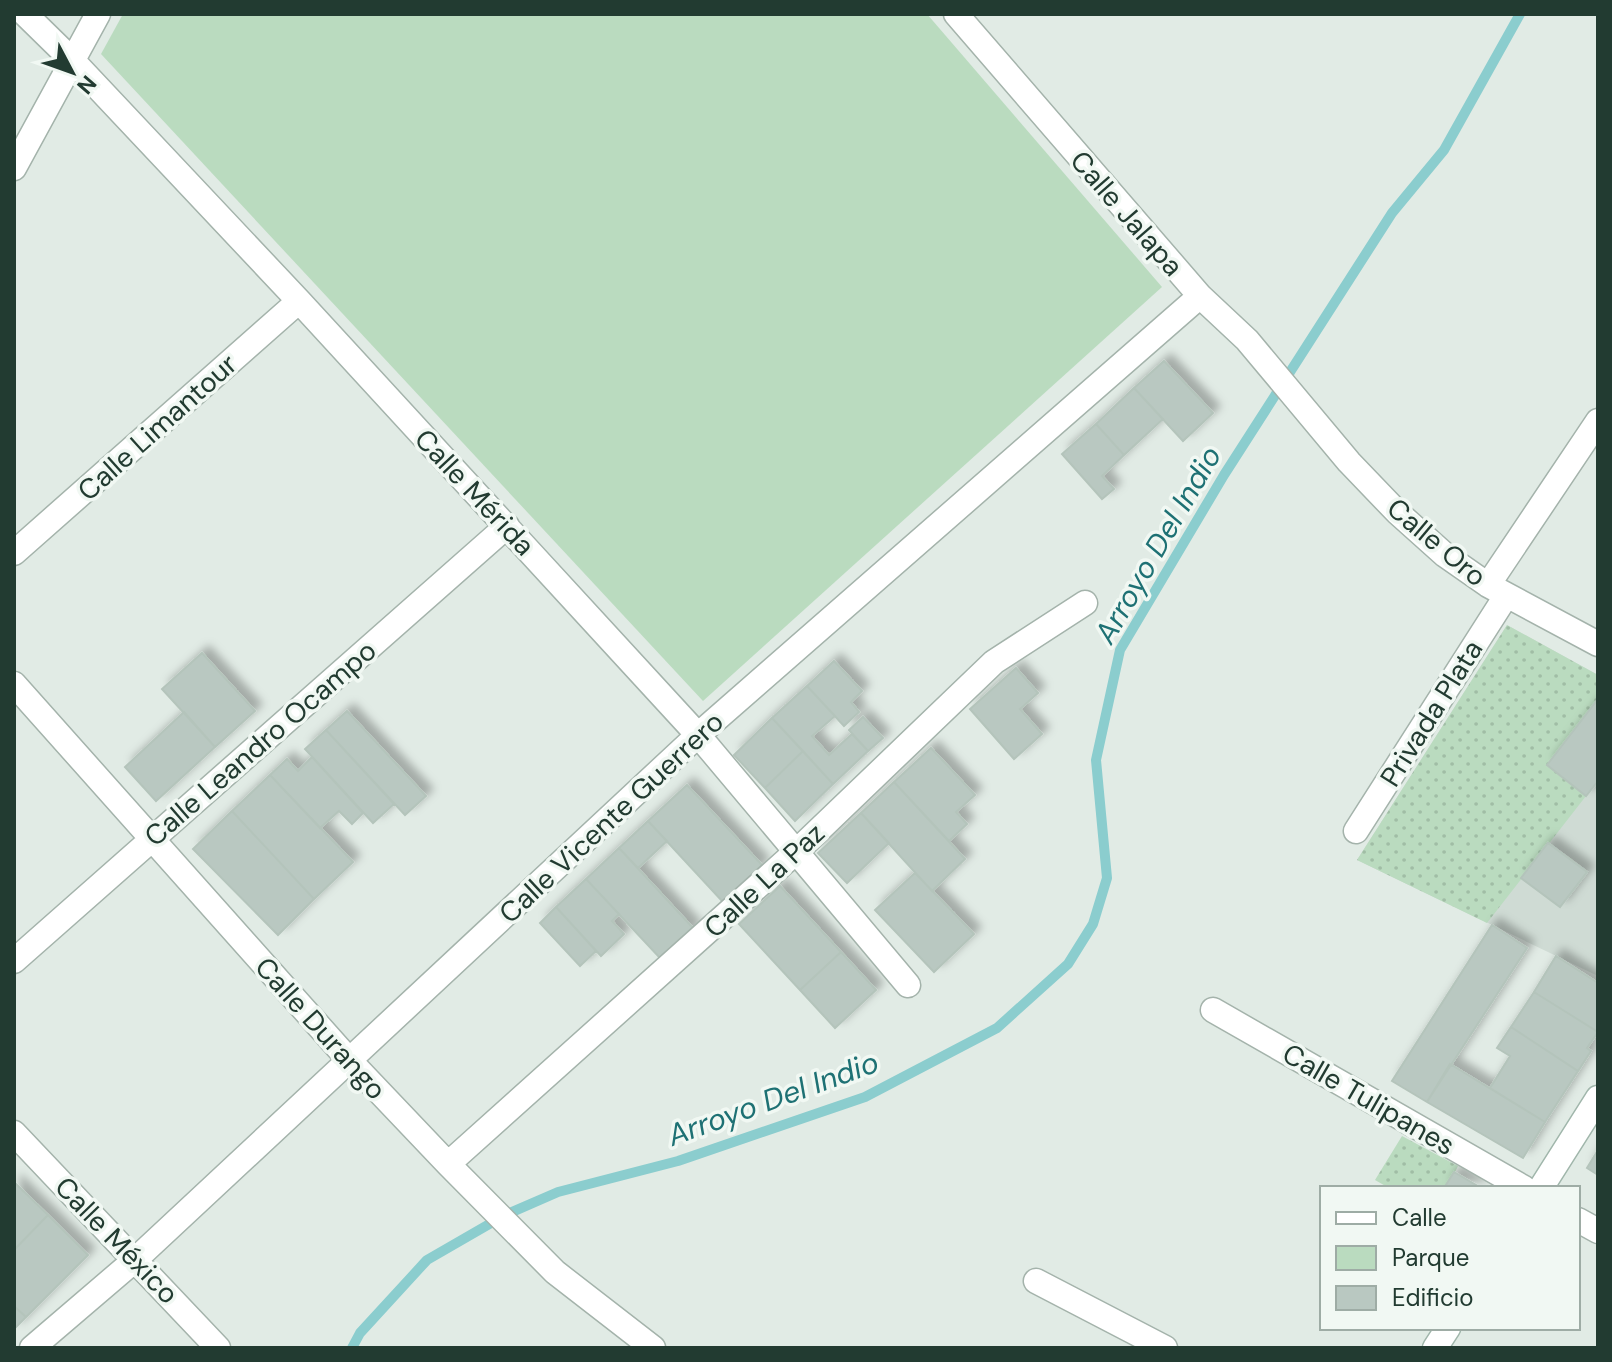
<svg xmlns="http://www.w3.org/2000/svg" width="1612" height="1362" font-family="'DM Sans',sans-serif">
  <style>
    .built { fill: #cfdbd4 }
    .green { fill: url(#green-dots) }
    .pitch { fill: #badbbf }
    .lines { fill: none; stroke-linecap: round; stroke-linejoin: round }
    .stream { stroke: #8bcdce; stroke-width: 10 }
    .building { fill: #b9c8c1; stroke: #b4c4bb; stroke-width: 2; filter: url(#shadow) }
    .street-casing { stroke: #a4b3ab; stroke-width: 27 }
    .secondary-casing { stroke: #a0b6ab; stroke-width: 27 }
    .street { stroke: #fff; stroke-width: 24 }
    .secondary { stroke: #fff; stroke-width: 24 }
    .labels { text-anchor: middle; stroke-width: 7; stroke-linejoin: round; paint-order: stroke }
    .street-label { font-size: 28px; fill: #223b31; stroke: #f1f8f3 }
    .water-label { font-size: 30px; font-style: italic; fill: #1e7174; stroke: #f1f8f3 }
  </style>
  <defs>
    <pattern id="green-dots" width="8" height="8" patternUnits="userSpaceOnUse" patternTransform="scale(2)"><rect width="8" height="8" fill="#badbbf"/><path d="M2 2h.1M6 6h.1" fill="none" stroke="#a0bda5" stroke-width="1.8" stroke-linecap="round"/></pattern>
    <filter id="shadow"><feDropShadow dx="7" dy="-7" stdDeviation="4" flood-color="#0004"/></filter>
  </defs>
  <rect width="100%" height="100%" fill="#e1ebe5"/>
  <path class="built" d="M1507,625L1598,675V976L1357,860Z"/>
  <path class="green" d="M1507,625L1598,675V699L1547,765L1586,796L1487,923L1357,860Z
    M1402,1136L1458,1166L1455,1172L1464,1188H1389L1375,1180Z"/>
  <path class="pitch" d="M123,14H927L1162,287L703,701L101,54Z"/>
  <g class="lines">
    <path class="stream" d="M352,1348L360,1333L427,1260L505,1215L558,1192L678,1161L865,1097L997,1028L1068,964L1093,924L1107,878L1096,760L1120,650L1224,475L1392,213L1444,150L1520,14"/>
  </g>
  <path class="building" d="M1164,361L1213,413L1183,441L1134,388Z
    M1134,388L1163,419L1124,455L1096,424Z
    M1096,424L1124,455L1102,476L1114,489L1102,499L1062,454Z
    M202,653L255,711L215,747L162,689Z
    M834,661L862,691L851,702L859,712L844,726L807,686Z
    M1016,668L1038,693L1020,709L1042,734L1014,759L970,709Z
    M807,686L835,716L812,736L829,755L852,734L868,751L833,784L772,718Z
    M1598,699V781L1586,796L1547,765Z
    M347,711L426,796L405,815L326,730Z
    M184,712L215,747L156,801L125,767Z
    M863,717L883,738L868,751L849,730Z
    M772,718L803,751L765,788L734,755Z
    M326,730L394,804L373,823L305,749Z
    M931,748L975,795L956,812L967,824L949,841L894,782Z
    M803,751L833,784L795,821L765,788Z
    M312,757L363,813L352,824L339,811L320,828L270,775L287,759L298,771Z
    M270,775L353,862L314,899L232,811Z
    M894,782L965,859L932,891L861,813Z
    M687,785L762,865L723,902L648,821Z
    M232,811L314,899L278,935L193,849Z
    M861,813L889,843L847,883L818,853Z
    M648,821L667,841L638,868L619,848Z
    M1548,843L1587,872L1560,907L1521,878Z
    M619,848L694,929L661,959L586,879Z
    M915,873L974,934L934,972L875,910Z
    M586,879L619,914L612,921L624,934L601,956L556,907Z
    M780,886L841,952L800,990L739,924Z
    M556,907L596,951L580,966L540,923Z
    M1492,925L1527,948L1427,1102L1392,1081Z
    M841,952L876,990L835,1028L800,990Z
    M1556,956L1598,983V1032L1534,992Z
    M1534,992L1598,1032L1587,1048L1591,1051L1578,1071L1511,1027Z
    M1511,1027L1578,1071L1545,1122L1490,1088L1510,1056L1497,1048Z
    M1450,1064L1545,1122L1523,1158L1427,1102Z
    M1598,1150V1175L1587,1168Z
    M1454,1172L1481,1188H1444Z
    M14,1182L48,1215L14,1250Z
    M48,1215L88,1255L26,1317L14,1306V1250Z
    M14,1306L26,1317L14,1329Z"/>
  <g class="lines">
    <g class="street-casing">
      <path id="street" d="M25,14L73,61L299,301L698,735L908,985
        M956,14L1200,296L1247,340L1349,462L1397,512L1445,555L1488,585L1598,644
        M14,168L98,14
        M14,553L299,301
        M1488,585L1598,421
        M14,684L350,1061L448,1164L555,1272L653,1348
        M1356,831L1506,596
        M14,961L507,526
        M1213,1010L1524,1188
        M14,1133L218,1348
        M448,1164L798,850L994,662L1085,603
        M1578,1220L1598,1231
        M1036,1281L1165,1348
        M32,1348L136,1259L698,735L1200,296"/>
    </g>
    <g class="secondary-casing">
      <path id="secondary" d="M1541,1188L1598,1098
        M1435,1348L1448,1328"/>
    </g>
    <use href="#street" class="street"/>
    <use href="#secondary" class="secondary"/>
  </g>
  <g class="labels">
    <g class="street-label">
      <text transform="translate(1127 213) rotate(49)" y="10">Calle Jalapa</text>
      <text transform="translate(157 427) rotate(-42)" y="10">Calle Limantour</text>
      <text transform="translate(475 492) rotate(47)" y="10">Calle Mérida</text>
      <text transform="translate(1437 542) rotate(40)" y="10">Calle Oro</text>
      <text transform="translate(1431 713) rotate(-58)" y="10">Privada Plata</text>
      <text transform="translate(260 743) rotate(-41)" y="10">Calle Leandro Ocampo</text>
      <text transform="translate(611 817) rotate(-43)" y="10">Calle Vicente Guerrero</text>
      <text transform="translate(764 880) rotate(-43)" y="10">Calle La Paz</text>
      <text transform="translate(321 1028) rotate(48)" y="10">Calle Durango</text>
      <text transform="translate(1369 1099) rotate(30)" y="10">Calle Tulipanes</text>
      <text transform="translate(117 1240) rotate(46)" y="10">Calle México</text>
    </g>
    <g class="water-label">
      <text transform="translate(1158 545) rotate(-60)" y="10">Arroyo Del Indio</text>
      <text transform="translate(773 1099) rotate(-20)" y="10">Arroyo Del Indio</text>
    </g>
  </g>
  <rect width="1612" height="1362" fill="none" stroke="#223b31" stroke-width="32"/>
  <rect x="1320" y="1186" width="260" height="144" fill="#f1f8f3" stroke="#9eaca5" stroke-width="2"/>
  <rect x="1336" y="1212" width="40" height="12" fill="#ffffff" stroke="#9eaca5" stroke-width="2"/>
  <text x="1392" y="1226" font-size="24" fill="#223b31">Calle</text>
  <rect x="1336" y="1246" width="40" height="24" fill="#badbbf" stroke="#9eaca5" stroke-width="2"/>
  <text x="1392" y="1266" font-size="24" fill="#223b31">Parque</text>
  <rect x="1336" y="1286" width="40" height="24" fill="#b9c8c1" stroke="#9eaca5" stroke-width="2"/>
  <text x="1392" y="1306" font-size="24" fill="#223b31">Edificio</text>
  <g transform="translate(72 72) rotate(131)" stroke="#f1f8f3" stroke-width="6" paint-order="stroke">
  <path d="M0-6L14 30L0 20L-14 30Z" fill="#223b31"/>
  <text y="-12" font-size="22" font-weight="bold" text-anchor="middle" fill="#223b31">N</text>
  </g>
</svg>
